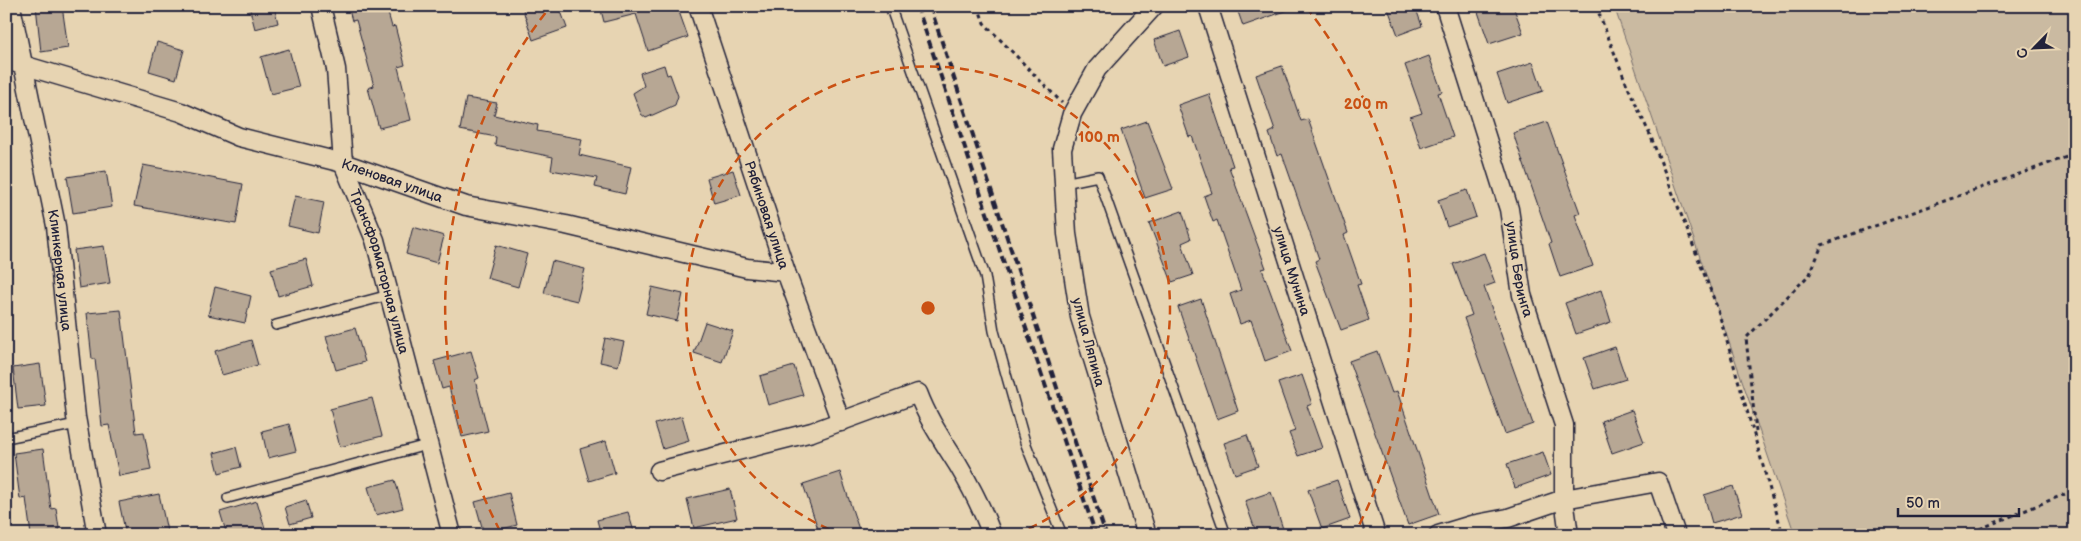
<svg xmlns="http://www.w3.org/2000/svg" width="2081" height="541" font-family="'Balsamiq Sans',sans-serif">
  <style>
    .green { fill: #cabaa1; stroke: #766e6e }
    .building { fill: #b7a794; stroke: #22223b }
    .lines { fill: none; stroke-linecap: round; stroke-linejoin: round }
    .service-casing { stroke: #22223b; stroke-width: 12 }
    .minor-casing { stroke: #22223b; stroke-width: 21 }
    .path { stroke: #22223b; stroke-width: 3; stroke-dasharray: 4 4; stroke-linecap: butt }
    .service { stroke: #e7d4b2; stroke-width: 9 }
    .minor { stroke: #e7d4b2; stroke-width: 18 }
    .rail { stroke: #22223b; stroke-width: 4; stroke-dasharray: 8 4; stroke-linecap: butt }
    .ring { fill: none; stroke: #ca5113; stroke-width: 2.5; stroke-dasharray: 9 6 }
    .labels { text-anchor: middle; stroke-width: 4; stroke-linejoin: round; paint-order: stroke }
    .street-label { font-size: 14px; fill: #22223b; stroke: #e7d4b2 }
    .centre { fill: #ca5113; stroke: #e7d4b2; stroke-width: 2.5 }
    .ring-label { font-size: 15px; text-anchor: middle; font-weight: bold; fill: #ca5113; stroke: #e7d4b2; stroke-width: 4; stroke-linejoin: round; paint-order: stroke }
  </style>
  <rect width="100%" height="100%" fill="#e7d4b2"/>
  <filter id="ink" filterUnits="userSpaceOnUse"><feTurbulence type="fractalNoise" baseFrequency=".02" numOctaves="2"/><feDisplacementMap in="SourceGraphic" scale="10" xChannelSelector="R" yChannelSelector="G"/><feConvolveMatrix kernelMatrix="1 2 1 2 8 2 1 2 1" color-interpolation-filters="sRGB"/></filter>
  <g filter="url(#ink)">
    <path class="green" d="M1614,6H2075V535H1795Z"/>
    <path class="building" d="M36,6H62L68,48L41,52Z
      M249,6H274L278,23L255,29Z
      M348,6H386L392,27L395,26L405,65L398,67L411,120L379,128L368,88L374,86L356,20L352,21Z
      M534,6H559L567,28L533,40L523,10Z
      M600,6H677L688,37L648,51L636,14L604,22Z
      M1236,6H1293L1294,8L1243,26Z
      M1387,6H1415L1422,26L1398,35Z
      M1476,6H1513L1523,33L1489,44Z
      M1180,31L1189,57L1163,66L1154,40Z
      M157,42L184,50L176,79L149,71Z
      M289,49L299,87L271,94L261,57Z
      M1429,56L1442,92L1438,93L1453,137L1421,148L1410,117L1422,113L1405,65Z
      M1533,62L1543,91L1507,103L1497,74Z
      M664,65L667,75L670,74L678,96L675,105L646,118L641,114L633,93L644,86L640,73Z
      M1282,66L1301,121L1308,119L1348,233L1344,235L1361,284L1357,285L1369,320L1341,330L1315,261L1319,259L1282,154L1277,156L1269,133L1275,130L1256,75Z
      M1209,94L1233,166L1229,167L1266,268L1262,269L1292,351L1265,361L1251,320L1240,324L1230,294L1241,290L1217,220L1213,222L1204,196L1212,193L1192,136L1189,137L1178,105Z
      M466,98L497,103L494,115L538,125L537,131L582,139L579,155L631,167L625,194L595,187L597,178L551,170L553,157L495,145L496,137L460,130Z
      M1147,121L1173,189L1145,198L1121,130Z
      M1547,122L1580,213L1575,215L1593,266L1560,277L1549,244L1551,243L1513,133Z
      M143,165L243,184L236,224L134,206Z
      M733,170L741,195L714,203L707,178Z
      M106,171L112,207L73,213L67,177Z
      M1467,190L1476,217L1447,227L1438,200Z
      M295,196L324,202L318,233L288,226Z
      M1182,211L1191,239L1182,243L1193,275L1172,282L1149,223Z
      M413,227L444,236L437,263L406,254Z
      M496,245L527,254L518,287L487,278Z
      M104,246L110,283L79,288L74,250Z
      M1484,253L1495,283L1484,287L1533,424L1505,434L1464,318L1472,315L1453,264Z
      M306,259L313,286L278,296L271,269Z
      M552,261L585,269L577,301L544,293Z
      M215,287L251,296L245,323L208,315Z
      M652,287L683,294L677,321L646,314Z
      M1601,290L1611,322L1576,334L1565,303Z
      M1201,299L1238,411L1217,419L1178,307Z
      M121,310L136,433L144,432L151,470L119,476L109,425L102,426L95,359H92L87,313Z
      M705,322L733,331L722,362L694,353Z
      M355,328L365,362L336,370L326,336Z
      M605,338L624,342L618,366L600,362Z
      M251,340L258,365L222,375L215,351Z
      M1615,347L1626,379L1595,389L1584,358Z
      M471,351L479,378L475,380L488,431L462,437L449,387L442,389L434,361Z
      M1377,351L1392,393L1397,391L1439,514L1408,525L1349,361Z
      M40,364L46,406L18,409L13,368Z
      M794,366L803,395L768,405L760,376Z
      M1302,375L1312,404L1307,406L1322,448L1298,456L1289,433L1295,431L1278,383Z
      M372,398L382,436L340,447L330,409Z
      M1632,410L1644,442L1612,453L1601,421Z
      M682,416L689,441L663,449L655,424Z
      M289,424L296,451L268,458L262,431Z
      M1247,435L1258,466L1235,474L1224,443Z
      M606,441L615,473L589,481L580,449Z
      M236,447L241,467L219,473L214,453Z
      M43,449L51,509L56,508L60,535H31L26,498L20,499L14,453Z
      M1543,452L1551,475L1515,488L1507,464Z
      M840,472L854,515L861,535H820L803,484Z
      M395,480L403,508L376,515L368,487Z
      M1337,480L1350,519L1322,529L1308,490Z
      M1733,486L1742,514L1712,523L1704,495Z
      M730,489L737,518L694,528L687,499Z
      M1271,492L1285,535H1257L1245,501Z
      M509,493L517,525L484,534L475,502Z
      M159,494L167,531L147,535H126L119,502Z
      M306,500L311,518L290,524L285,507Z
      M257,501L267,535H227L220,512Z
      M628,512L635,535H601L597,520Z"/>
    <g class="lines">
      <g class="service-casing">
        <path id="service" d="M890,6L985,276L994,331L1025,442L1062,535
          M1064,183L1098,176L1226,535
          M276,325L389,295
          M6,438L77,424
          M228,498L427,445"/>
      </g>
      <g class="minor-casing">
        <g id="minor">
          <path id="s1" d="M11,6L56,226L76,417L97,535"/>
          <path id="s2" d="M321,6L336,69L343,163L375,240L452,535"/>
          <path id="s3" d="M698,6L786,272L841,422"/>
          <path id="s4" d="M1208,6L1376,535"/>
          <path id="s5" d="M1445,6L1509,209L1522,295L1564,425V499L1569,535"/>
          <path id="s6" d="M6,60L181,112L239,137L343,163L466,206L566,225L747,268L786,272"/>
          <path d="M659,471L812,432L918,393C928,420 943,441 958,465C971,487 983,510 992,535"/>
          <path d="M1147,535L1080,317L1067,234L1062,149L1072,114L1097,69L1154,6"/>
          <path d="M1438,535L1471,525L1508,518L1564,499L1658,482L1676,535"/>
        </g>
      </g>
      <path class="path" d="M978,6L984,23L1062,103
        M1596,6L1627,85L1651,137L1717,307L1783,535
        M1756,432L1746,338L1810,274L1822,245L2075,154
        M1965,535L2075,490"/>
      <use href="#service" class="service"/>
      <use href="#minor" class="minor"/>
      <path class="rail" d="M917,6L1096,535
        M930,6L1106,535"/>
    </g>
  </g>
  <g class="ring">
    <path d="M843 535A242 242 0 1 1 1013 535"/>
    <path d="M500 531A483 483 0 0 1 550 7M1306 7A483 483 0 0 1 1356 531"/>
  </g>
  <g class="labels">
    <g class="street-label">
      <text dy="5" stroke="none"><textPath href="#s6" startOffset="405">Кленовая улица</textPath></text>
      <text dy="5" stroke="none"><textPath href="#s3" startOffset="220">Рябиновая улица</textPath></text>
      <text dy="5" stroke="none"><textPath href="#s5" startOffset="274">улица Беринга</textPath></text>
      <text dy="5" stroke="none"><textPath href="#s1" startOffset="269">Клинкерная улица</textPath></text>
      <text dy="5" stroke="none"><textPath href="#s4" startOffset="278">улица Мунина</textPath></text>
      <text dy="5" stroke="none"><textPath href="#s2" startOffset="274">Трансформаторная улица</textPath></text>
      <text transform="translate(1089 342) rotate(75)" y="5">улица Ляпина</text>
    </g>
  </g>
  <circle cx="928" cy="308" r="8" class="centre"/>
  <g class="ring-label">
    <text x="1366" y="109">200 m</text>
    <text x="1099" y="142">100 m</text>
  </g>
  <rect width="2081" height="541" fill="none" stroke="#e7d4b2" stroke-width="25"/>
  <rect x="12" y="12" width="2056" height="516" fill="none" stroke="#22223b" stroke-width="2" filter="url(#ink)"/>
  <g transform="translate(2034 48) rotate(246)" stroke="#e7d4b2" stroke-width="4" paint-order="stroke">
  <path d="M0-4L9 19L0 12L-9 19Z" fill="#22223b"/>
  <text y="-8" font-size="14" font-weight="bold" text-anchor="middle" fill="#22223b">С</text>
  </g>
  <path d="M1898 508v8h121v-8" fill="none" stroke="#22223b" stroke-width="2.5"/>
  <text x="1906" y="508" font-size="15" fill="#22223b" stroke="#e7d4b2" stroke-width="4" paint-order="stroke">50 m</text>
</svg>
